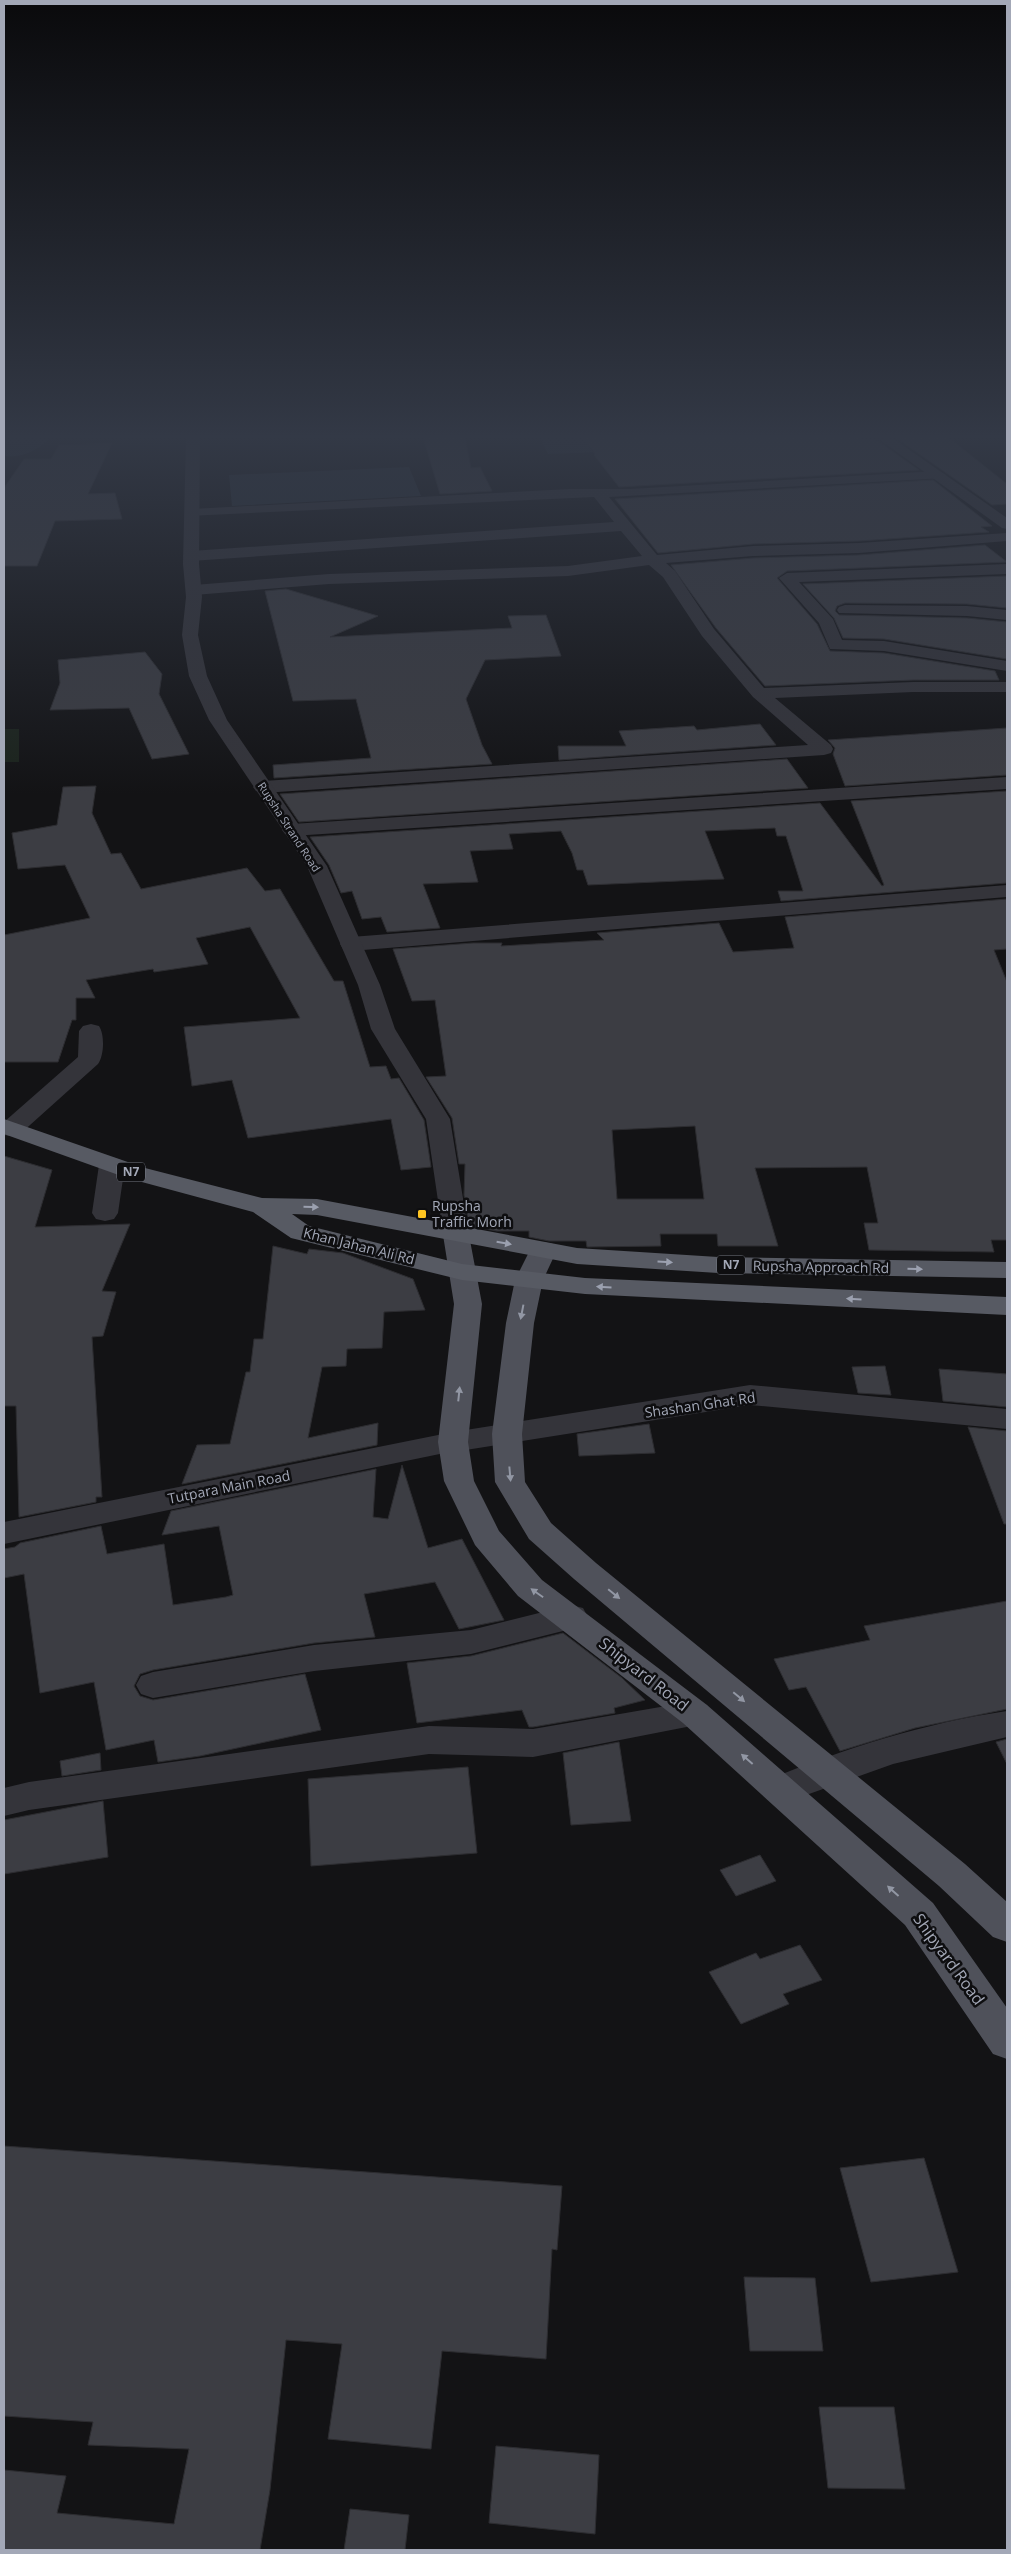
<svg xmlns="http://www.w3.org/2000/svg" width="1011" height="2554" font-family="'Open Sans',sans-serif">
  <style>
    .green { fill: #1b231c }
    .water { fill: #28313a }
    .building { fill: #3c3d43; stroke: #2d2d31; fill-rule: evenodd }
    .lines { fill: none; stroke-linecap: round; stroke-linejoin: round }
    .minor { fill: #34343a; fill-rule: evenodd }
    .tertiary { fill: #34343a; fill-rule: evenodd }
    .primary { fill: #4f515a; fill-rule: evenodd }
    .trunk { fill: #575a63; fill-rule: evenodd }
    .oneway { fill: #9ba0af }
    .oneway2 { fill: #9297a4 }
    .poi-dot { fill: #ffc521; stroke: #0e0e10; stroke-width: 2 }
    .labels { text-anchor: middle; stroke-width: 5; stroke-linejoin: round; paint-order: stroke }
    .far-street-label { font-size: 11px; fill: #a3a8b7; stroke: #0e0e10 }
    .shield { fill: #0e0e10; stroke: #767a85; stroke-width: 1 }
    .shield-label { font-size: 12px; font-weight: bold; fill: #a3a8b7 }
    .poi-label { font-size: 14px; fill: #a3a8b7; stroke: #0e0e10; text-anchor: start }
    .street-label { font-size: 14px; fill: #a3a8b7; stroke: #0e0e10 }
    .near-street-label { font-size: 16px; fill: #a3a8b7; stroke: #0e0e10 }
  </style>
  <rect width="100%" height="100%" fill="#131315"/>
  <path class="green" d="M4,729H19V762H4Z"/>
  <path class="water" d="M15,437H35L48,440C35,452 21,458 4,456V441Z
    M540,437H593L601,452L548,454Z
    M409,467L421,496L232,506L229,475Z"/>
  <path class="building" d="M423,437H465L471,468L480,467L492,491L440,494Z
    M583,437H858L862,439H875L919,470L619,487L594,455L595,454Z
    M895,437H948L1007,484V504L992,505Z
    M112,443L88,494L115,493L122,519L55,521L37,566H4V488L24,459H51L59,445Z
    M933,480L992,526L981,527L989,532L859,541L753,544L658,553L615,499Z
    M985,545L1007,562L787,571L777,578L817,624L830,651L884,653L995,671L999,680H913L765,686L716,628L671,565L753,558L859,555Z
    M1007,576V608L967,604L845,603L837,606L835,611L839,615L967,618L1007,622V659L884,639L843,638L834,618L803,584Z
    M286,589L378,616L330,637L512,628L508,616L546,615L561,656L485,660L466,699L482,745L492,764L274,778L273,765L371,758L356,699L293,701L265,591Z
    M145,652L162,674L159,694L189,754L152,759L129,708L50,710L60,683L58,660Z
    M760,724L776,745L559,760L558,746H626L619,731L694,726L697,730Z
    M1007,728V775L845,786L833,754L835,748L828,740Z
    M787,759L808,788L299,822L280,794Z
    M96,786L92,813L111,854L121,853L141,889L247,868L265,891L280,889L334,981H343L370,1067L386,1066L391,1079L399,1078L424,1120L431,1167L401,1170L391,1119L248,1138L232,1080L192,1086L184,1027L300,1018L250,927L196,938L208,964L154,972L153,969L86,980L95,998H76V1020H72L58,1062H4V935L90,918L65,865L18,869L12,833L57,825L63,787Z
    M1007,791V883L781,901L778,891H803L786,836H777L775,828L705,831L724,879L588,885L583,870H577L572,853L561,831L509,834L513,849L470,851L478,882L423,884L440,928L387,932L381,917L362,919L352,891L341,893L329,865L310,837L820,803L882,886L884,885L851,801Z
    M1007,899V949L994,950L1007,982V1240H991L994,1252L869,1250L864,1223H878L867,1167L755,1168L778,1246H718L717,1234H660L661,1246L587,1247L586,1241H549L529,1237V1231H497L469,1226L464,1195L465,1164H459L452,1118L426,1077L446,1076L435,1000L412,1001L393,949L473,943H502L501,946L604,940L597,933L719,923L733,952L794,948L785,917ZM695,1126L704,1199H617L612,1130Z
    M4,1156L52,1170L35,1227L130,1224L102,1291L116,1292L103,1336L92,1337L102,1497H96V1502L19,1517L16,1406H4Z
    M273,1246L307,1254L309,1249L343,1253L413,1279L425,1310L384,1312L382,1348L347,1349L346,1366L322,1367L308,1438L378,1423L377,1445L182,1484L197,1445L230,1444L246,1372H250L254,1339H263Z
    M885,1366L891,1395L858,1393L852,1367Z
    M939,1369L1007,1374V1407L943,1401Z
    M649,1424L655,1453L579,1456L577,1434Z
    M968,1427L1007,1431V1524H1004Z
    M402,1465L428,1548L462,1539L504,1620L459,1629L435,1582L364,1594L375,1637L314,1643L153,1670L140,1674L134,1686L140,1696L153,1700L305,1674L321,1730L200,1756L158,1762L154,1740L106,1750L94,1682L40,1693L24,1574L4,1578V1549L15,1547L20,1543L101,1526L107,1554L164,1544L173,1605L226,1597L233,1595L219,1526L162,1535L171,1511L376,1469L373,1517L388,1519Z
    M1007,1601V1709L915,1728L840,1751L806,1687L789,1690L774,1659L870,1640L864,1626Z
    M563,1633L622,1678L645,1700L614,1708L615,1713L533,1727H529L522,1710L417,1723L407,1663L471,1656Z
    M1007,1739V1764L996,1742Z
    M619,1742L631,1821L571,1825L563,1753Z
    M100,1753L101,1770L62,1776L60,1761Z
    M468,1767L477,1853L311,1866L308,1779Z
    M103,1801L108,1857L4,1874V1820Z
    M760,1855L776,1881L736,1896L720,1870Z
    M800,1945L822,1980L783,1994L789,2004L741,2024L709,1972L756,1953L760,1959Z
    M4,2146L562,2186L557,2250L552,2249L546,2359L442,2351L431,2449L328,2439L342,2344L286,2340L270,2490L260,2550H4V2470L66,2476L57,2513L174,2524L189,2449L88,2445L93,2422L4,2416Z
    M924,2158L958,2272L871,2282L840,2168Z
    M744,2277L815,2278L823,2351H750Z
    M819,2407H894L905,2489L828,2488Z
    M496,2446L599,2455L595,2534L489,2523Z
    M350,2509L409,2515L405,2550H344Z"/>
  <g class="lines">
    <path class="minor" d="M939,471L946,475L944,478L609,497L657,555L753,546L859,543L1007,533V541L859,553L753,556L666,563L675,571L714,629L764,688L913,682H1007V692H913L775,698L831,745L833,749L831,753L824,755L263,793L256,791L253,787L256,783L263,781L808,745L753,697L702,636L663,577L649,565L568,576L329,584L194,595L186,590L194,585L329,574L568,566L642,556L621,531L191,561L183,556L191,551L614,522L594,497L187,516L185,513L187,510L192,509L570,489H630Z
      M1007,564V574L799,582L833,619L842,640L884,641L1007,661V671L884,651L830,649L819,623L779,578L787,573Z
      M845,605L967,606L1007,610V620L967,616L839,613L837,610L839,607Z
      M1007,777V789L292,836L285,834L282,830L285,826L292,824Z
      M1007,885V897L351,951L343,949L340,944L343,939L351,937Z
      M91,1024L99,1026C105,1035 104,1056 98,1064L20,1134L11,1136L4,1135V1122L78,1057L79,1031L83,1026Z
      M112,1157L121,1160L125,1165L118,1213L114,1219L105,1221L96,1219L92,1213L99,1165L103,1160Z
      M750,1385L1007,1409V1429L750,1405L453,1452L442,1449L438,1442L442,1435L453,1432Z
      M571,1605L583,1608L588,1617L583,1626L471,1654L314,1671L153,1698L141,1694L136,1685L141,1676L153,1672L314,1645L471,1630Z
      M695,1701L707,1705L712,1714L707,1723L533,1757L429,1754L29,1810L4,1816V1788L29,1782L429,1726L533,1729Z
      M1007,1711V1737L893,1764L781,1804L768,1800L763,1790L768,1780C845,1748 925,1723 1007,1711Z"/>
    <path class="tertiary" d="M186,437H200L199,564L202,597L198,635L207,676L227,720L327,866L380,985L395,1029L450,1119L469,1235L465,1241L456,1243L447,1241L443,1235L426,1119L371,1029L358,985L307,866L209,720L189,676L182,635L186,597L183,564Z
      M876,437H891L1007,518V529L1002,528Z
      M453,1432L464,1435L468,1442L464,1449L4,1544V1522Z"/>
    <path class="primary" d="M456,1227L465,1229L469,1235L482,1304L468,1442L474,1481L499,1531L542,1580L707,1705L933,1903L1007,2008V2059L993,2054L905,1925L683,1723L518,1596L475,1545L444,1481L438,1442L454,1304L443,1235L447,1229Z
      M543,1242L553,1244L557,1250L543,1280L534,1323L522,1434L525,1482L551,1523L596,1563L965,1864L1007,1902V1942L993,1937L939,1886L574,1579L529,1539L495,1482L492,1434L506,1323L515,1280L533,1244Z"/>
    <path class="trunk" d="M4,1119L145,1168L262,1198L317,1199L577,1248L718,1257L1007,1262V1278L718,1273L577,1264L317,1215L292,1214L309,1226L462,1264L585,1278L1007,1297V1315L585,1294L462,1280L291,1238L253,1212L127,1178L4,1134Z"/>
  </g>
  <defs><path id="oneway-solid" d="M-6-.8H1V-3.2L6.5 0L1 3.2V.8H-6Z" transform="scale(1.25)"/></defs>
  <g class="oneway">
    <use href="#oneway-solid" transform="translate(311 1207) rotate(2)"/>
    <use href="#oneway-solid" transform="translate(504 1243) rotate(10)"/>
    <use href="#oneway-solid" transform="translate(665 1262) rotate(4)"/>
    <use href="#oneway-solid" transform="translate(915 1269) rotate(1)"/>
    <use href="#oneway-solid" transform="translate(604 1287) rotate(-177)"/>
    <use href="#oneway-solid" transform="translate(854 1299) rotate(-177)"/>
  </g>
  <g class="oneway2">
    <use href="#oneway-solid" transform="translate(522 1312) rotate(101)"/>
    <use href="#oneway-solid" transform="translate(459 1394) rotate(-84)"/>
    <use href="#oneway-solid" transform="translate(510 1474) rotate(85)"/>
    <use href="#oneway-solid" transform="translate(537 1593) rotate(-145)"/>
    <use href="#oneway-solid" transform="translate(614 1594) rotate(39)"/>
    <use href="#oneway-solid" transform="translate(739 1697) rotate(40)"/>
    <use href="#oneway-solid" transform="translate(747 1759) rotate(-139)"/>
    <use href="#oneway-solid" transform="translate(893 1891) rotate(-138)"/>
  </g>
  <linearGradient id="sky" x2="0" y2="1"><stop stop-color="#0a0a0c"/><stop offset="0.55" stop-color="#333946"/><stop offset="1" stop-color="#333946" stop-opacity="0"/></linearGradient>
  <rect width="1011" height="794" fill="url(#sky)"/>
  <rect class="poi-dot" x="417" y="1209" width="10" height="10" rx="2.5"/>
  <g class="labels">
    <g class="far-street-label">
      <text transform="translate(289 827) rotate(57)" y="4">Rupsha Strand Road</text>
    </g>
    <g class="shield">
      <rect x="117" y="1162.5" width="28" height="19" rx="4"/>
      <rect x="717" y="1255.5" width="28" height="19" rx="4"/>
    </g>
    <g class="shield-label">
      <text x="131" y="1176">N7</text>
      <text x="731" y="1269">N7</text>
    </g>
    <g class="poi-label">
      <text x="432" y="1211">Rupsha<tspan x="432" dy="16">Traffic Morh</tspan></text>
    </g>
    <g class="street-label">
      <text transform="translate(359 1246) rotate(14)" y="5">Khan Jahan Ali Rd</text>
      <text transform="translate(821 1267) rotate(1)" y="5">Rupsha Approach Rd</text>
      <text transform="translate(700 1405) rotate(-8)" y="5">Shashan Ghat Rd</text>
      <text transform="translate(229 1487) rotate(-11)" y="5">Tutpara Main Road</text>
    </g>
    <g class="near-street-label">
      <text transform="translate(644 1674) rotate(38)" y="6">Shipyard Road</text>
      <text transform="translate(949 1959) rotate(54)" y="6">Shipyard Road</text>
    </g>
  </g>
  <rect width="1011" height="2554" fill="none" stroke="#a3a8b7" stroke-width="10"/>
</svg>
